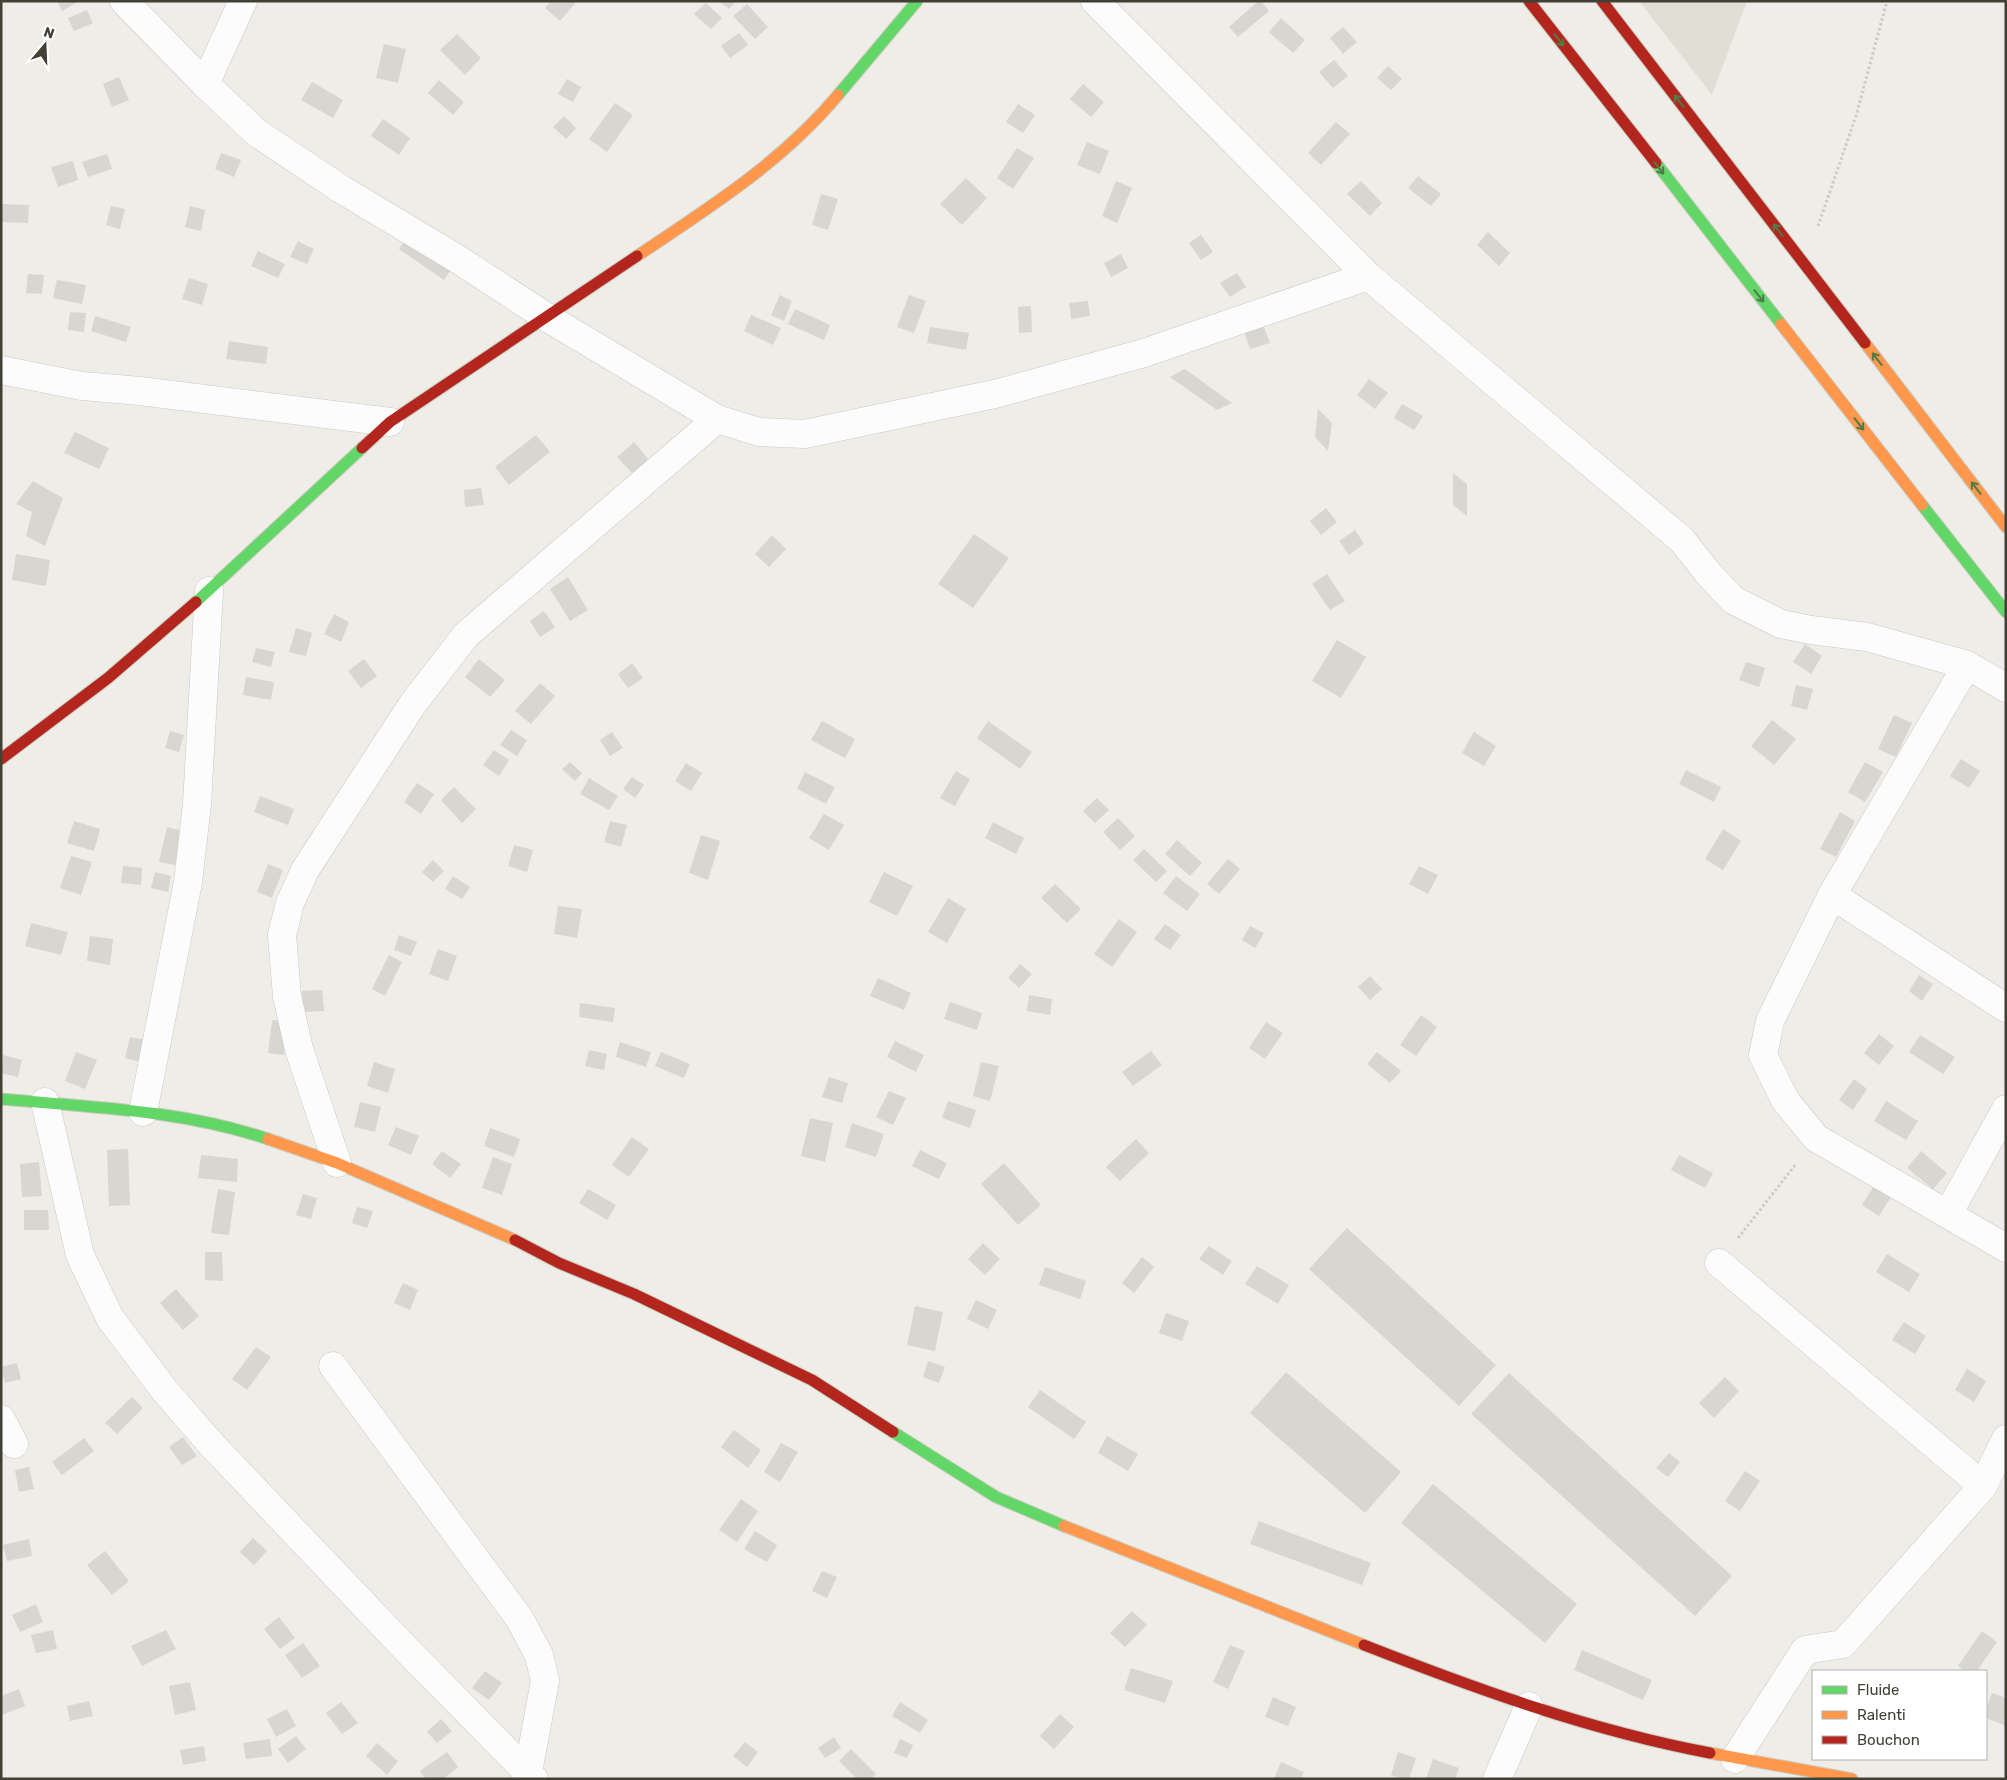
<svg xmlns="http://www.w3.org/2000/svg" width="2007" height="1780" font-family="Rubik,sans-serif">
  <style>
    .residential { fill: #e1dfd5 }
    .building { fill: #d7d6d0 }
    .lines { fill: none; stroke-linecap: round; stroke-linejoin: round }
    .street-casing { stroke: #cccac5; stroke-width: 29 }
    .fast-casing { stroke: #cccabf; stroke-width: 13 }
    .slow-casing { stroke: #cccabf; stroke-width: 13 }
    .jam-casing { stroke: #cccabf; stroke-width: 13 }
    .path { stroke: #cccbc6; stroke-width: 3; stroke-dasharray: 2.5 2.5; stroke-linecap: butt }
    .street { stroke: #fcfcfc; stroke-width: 28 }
    .fast { stroke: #63d668; stroke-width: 11 }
    .slow { stroke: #ff974d; stroke-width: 11 }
    .jam { stroke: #b3261e; stroke-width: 11 }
    .oneway { stroke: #4f7b49 }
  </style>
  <rect width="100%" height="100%" fill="#eeede8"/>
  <path class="residential" d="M1639,1H1747L1712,95Z"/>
  <path class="building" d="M57,1H79L62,11Z
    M551,1H577L560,21L545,8Z
    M719,1H736L729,9Z
    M1258,1H1261L1269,11L1238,37L1229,27Z
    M706,3L722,18L711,29L694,14Z
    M747,4L768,27L755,39L733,16Z
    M87,10L93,23L74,31L68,18Z
    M1281,18L1305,40L1293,53L1269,32Z
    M1343,27L1357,42L1343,54L1330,38Z
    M739,33L748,45L730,58L721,46Z
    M457,34L481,58L465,75L440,50Z
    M384,44L406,49L398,83L376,78Z
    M1334,60L1348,76L1333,88L1319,72Z
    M1388,66L1402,79L1391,90L1377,78Z
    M119,77L129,100L112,107L103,84Z
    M567,79L581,87L573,102L558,94Z
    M439,80L464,102L453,115L428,93Z
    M312,82L343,100L333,118L301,100Z
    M1083,84L1104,102L1091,117L1070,99Z
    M615,103L633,115L607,152L589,139Z
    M1018,104L1035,115L1023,133L1006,122Z
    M564,116L576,128L566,139L553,127Z
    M383,119L410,138L399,155L371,136Z
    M1336,122L1350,134L1321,165L1308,153Z
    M1087,142L1109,151L1100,174L1077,165Z
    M1017,148L1034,158L1013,189L997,178Z
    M221,153L241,160L234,177L215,169Z
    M107,154L112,169L88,177L82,162Z
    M73,161L78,180L58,187L51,167Z
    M1418,176L1441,194L1431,206L1408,188Z
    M966,178L987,198L962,225L940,204Z
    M1116,181L1132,188L1117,223L1102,216Z
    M1361,181L1382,203L1370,216L1347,194Z
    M821,194L838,199L828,230L812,225Z
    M1,204L29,205L28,223L1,222Z
    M111,206L125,209L120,229L106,225Z
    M190,206L205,210L201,231L185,227Z
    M1488,232L1510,253L1499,266L1477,245Z
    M1201,235L1213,252L1201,260L1189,243Z
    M407,237L452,268L444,280L399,249Z
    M298,241L314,249L307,264L290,257Z
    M258,251L285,264L278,278L251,266Z
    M1121,254L1128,268L1111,277L1104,263Z
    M1237,273L1246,287L1230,297L1220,283Z
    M28,274L44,275L42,294L26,293Z
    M189,278L208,284L202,305L182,299Z
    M57,280L86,285L82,304L53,298Z
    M780,295L792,301L784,321L771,315Z
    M909,295L926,301L914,333L897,327Z
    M1088,301L1090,316L1071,319L1069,303Z
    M1031,306L1032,332L1019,333L1018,307Z
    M795,309L830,325L824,340L788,324Z
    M70,312L86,313L84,332L68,330Z
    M751,315L781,328L773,345L744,331Z
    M95,316L131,327L126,342L91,331Z
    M1263,325L1270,343L1250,349L1244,332Z
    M930,327L969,333L966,350L927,343Z
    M229,341L268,347L266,364L226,359Z
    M1185,369L1232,403L1217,410L1170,377Z
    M1369,379L1388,393L1375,409L1357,395Z
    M1402,404L1423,416L1414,430L1394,418Z
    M1318,409L1332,423L1328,451L1315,437Z
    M75,432L109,448L99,469L64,453Z
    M536,435L550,452L509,485L495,467Z
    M634,442L649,460L633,474L617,457Z
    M1453,473L1467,484V516L1453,505Z
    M33,481L63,498L45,546L26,536L32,512L16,504Z
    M481,488L484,505L465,507L464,490Z
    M1326,508L1337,522L1321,535L1310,521Z
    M1355,530L1364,544L1349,555L1339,541Z
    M974,534L1009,558L973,608L938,584Z
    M772,535L786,549L769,567L755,554Z
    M16,554L50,560L46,586L12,580Z
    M1327,574L1345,601L1330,610L1312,584Z
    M568,577L588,610L570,621L550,589Z
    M544,611L555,627L540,637L530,621Z
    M334,614L349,622L341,642L324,634Z
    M296,628L312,633L306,656L289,652Z
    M1337,640L1366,657L1341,698L1312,681Z
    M1805,644L1822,656L1811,674L1793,662Z
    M256,648L275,652L271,667L252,662Z
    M364,659L377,676L361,688L348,671Z
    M479,659L505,680L490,697L465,677Z
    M1746,662L1765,668L1759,687L1739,680Z
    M632,663L643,678L628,688L618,674Z
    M246,677L274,682L271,700L243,695Z
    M540,683L555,696L531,724L515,711Z
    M1796,685L1813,689L1807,710L1791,706Z
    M1894,715L1912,723L1896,757L1878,749Z
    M1772,720L1796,739L1774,765L1751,746Z
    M822,721L855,739L845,758L811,740Z
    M988,721L1032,752L1020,769L977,738Z
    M511,730L527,740L517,756L500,745Z
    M170,731L184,735L179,752L165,748Z
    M612,732L623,748L610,756L600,740Z
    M1474,732L1496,746L1484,766L1462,753Z
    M494,750L509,760L499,776L483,765Z
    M1961,759L1980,771L1969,788L1950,776Z
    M570,762L582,773L575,781L562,769Z
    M1865,762L1883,772L1865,802L1848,792Z
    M686,763L702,773L691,791L675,781Z
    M1686,770L1721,787L1714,802L1679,784Z
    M956,771L970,779L955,806L940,798Z
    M805,772L835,787L826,804L797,789Z
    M632,777L644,785L635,798L623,789Z
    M589,778L618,796L609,810L580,794Z
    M417,783L434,794L421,814L404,802Z
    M454,787L476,809L462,823L441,800Z
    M260,796L294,809L288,825L254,812Z
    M1097,798L1109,810L1095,823L1083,811Z
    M1840,812L1855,821L1836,857L1820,849Z
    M824,814L844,825L829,850L809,838Z
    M1118,818L1135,836L1120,850L1103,832Z
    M74,821L100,829L94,851L67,843Z
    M610,821L627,825L621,847L604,842Z
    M993,822L1024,838L1016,854L985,838Z
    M167,827L182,831L175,865L159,862Z
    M1723,829L1741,841L1723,870L1705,859Z
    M701,835L720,841L708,880L689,873Z
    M1177,840L1202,863L1190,876L1165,854Z
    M514,845L533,850L527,872L508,866Z
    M1144,849L1167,871L1156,882L1133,860Z
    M71,856L92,862L81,895L60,888Z
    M1228,859L1240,869L1219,894L1207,884Z
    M433,860L444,871L433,882L422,872Z
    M268,864L283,870L272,898L257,892Z
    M123,866L142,868L141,885L121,883Z
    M1419,866L1438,875L1428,894L1409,884Z
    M155,872L171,876L168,892L151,888Z
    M884,872L913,886L897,916L869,902Z
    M453,876L470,887L462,899L445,889Z
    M1176,876L1200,894L1187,911L1163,893Z
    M1055,884L1081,909L1067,923L1041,898Z
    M948,898L966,909L947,943L928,932Z
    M558,906L582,909L577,938L554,934Z
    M1119,919L1137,932L1112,967L1094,954Z
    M31,923L68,932L61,955L25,946Z
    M1165,924L1181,935L1170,950L1154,939Z
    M1250,926L1264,933L1255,948L1242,940Z
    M399,935L417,942L411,956L394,950Z
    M90,936L113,939L110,965L87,961Z
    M438,949L457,956L448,981L429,974Z
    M389,955L402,962L385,996L372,989Z
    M1020,964L1032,974L1019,988L1008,978Z
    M1919,975L1933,984L1922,1001L1909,991Z
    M1370,976L1382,989L1370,1000L1358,987Z
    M878,978L911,993L904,1010L870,996Z
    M322,990L324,1011L303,1012L302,991Z
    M1029,995L1052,999L1050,1015L1027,1011Z
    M950,1002L982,1013L977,1030L944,1019Z
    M580,1003L615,1008L613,1022L579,1017Z
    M1421,1015L1437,1027L1416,1056L1400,1045Z
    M272,1020L288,1021L284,1055L268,1053Z
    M1266,1022L1283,1033L1265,1059L1249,1048Z
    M1879,1034L1894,1046L1879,1065L1864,1053Z
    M1920,1035L1955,1057L1943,1074L1909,1052Z
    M130,1037L146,1040L141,1062L125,1058Z
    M895,1041L924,1055L916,1072L887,1057Z
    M620,1042L651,1052L646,1067L616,1057Z
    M589,1050L607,1054L604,1070L585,1066Z
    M1151,1051L1162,1065L1133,1086L1122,1072Z
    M76,1052L97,1060L85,1089L65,1081Z
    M661,1052L690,1064L684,1078L655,1066Z
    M1377,1052L1401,1071L1390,1083L1367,1064Z
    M3,1055L22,1060L18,1077L1,1073Z
    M374,1062L395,1069L388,1093L367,1086Z
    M981,1062L999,1066L990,1101L973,1096Z
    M829,1077L848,1083L842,1103L822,1097Z
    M1854,1079L1867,1089L1853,1110L1839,1100Z
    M889,1091L906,1098L893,1125L876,1117Z
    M948,1101L976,1110L970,1128L942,1118Z
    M1886,1101L1918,1121L1906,1140L1874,1121Z
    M360,1102L381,1107L375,1132L354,1127Z
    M810,1118L833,1123L825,1162L801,1156Z
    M852,1123L884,1134L876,1157L845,1147Z
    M396,1127L419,1136L411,1155L388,1145Z
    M490,1128L520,1139L514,1157L484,1146Z
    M632,1137L649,1149L629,1177L612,1165Z
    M1136,1139L1149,1153L1120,1181L1106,1167Z
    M128,1149L130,1205L109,1206L107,1150Z
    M920,1150L947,1163L939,1179L912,1166Z
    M442,1151L461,1164L450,1178L432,1164Z
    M1921,1151L1947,1173L1933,1189L1907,1168Z
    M201,1155L238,1159L237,1182L198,1178Z
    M1679,1155L1713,1173L1705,1188L1671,1170Z
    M493,1157L512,1164L502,1195L482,1188Z
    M39,1162L42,1196L22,1197L20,1164Z
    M1004,1163L1041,1205L1018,1225L981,1184Z
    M1877,1181L1894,1192L1879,1216L1862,1205Z
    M218,1189L235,1192L229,1235L211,1233Z
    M588,1189L616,1205L607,1220L579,1203Z
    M303,1194L317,1198L311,1219L296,1215Z
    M357,1207L373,1211L367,1228L352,1223Z
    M24,1210H48L49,1230H24Z
    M1347,1228L1496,1365L1459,1406L1309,1269Z
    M983,1243L1000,1259L985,1275L968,1259Z
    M1209,1246L1232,1261L1223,1275L1199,1259Z
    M205,1252H222L223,1281L205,1280Z
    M1887,1254L1920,1274L1909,1292L1876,1272Z
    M1142,1257L1154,1267L1134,1293L1122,1283Z
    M1257,1266L1289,1285L1278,1304L1245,1284Z
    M1045,1267L1086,1281L1080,1299L1039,1285Z
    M403,1283L418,1290L410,1310L394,1303Z
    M176,1289L199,1316L183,1330L160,1303Z
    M976,1300L997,1310L988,1329L967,1319Z
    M915,1306L943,1312L935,1351L907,1345Z
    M1166,1313L1189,1321L1182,1341L1159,1333Z
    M1904,1322L1926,1336L1915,1354L1892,1340Z
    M256,1347L271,1357L247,1390L232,1379Z
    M928,1361L945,1367L939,1383L923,1377Z
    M17,1363L21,1379L5,1383L1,1367Z
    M1967,1369L1986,1381L1974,1402L1955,1390Z
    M1286,1372L1401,1472L1365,1513L1250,1413Z
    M1509,1373L1732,1576L1695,1616L1471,1414Z
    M1725,1377L1739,1391L1714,1418L1699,1403Z
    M1040,1390L1086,1422L1074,1439L1028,1407Z
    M132,1397L143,1408L117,1434L105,1423Z
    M734,1430L761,1450L748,1468L721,1447Z
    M1107,1436L1138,1454L1128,1471L1098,1453Z
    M183,1437L197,1456L182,1465L169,1447Z
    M84,1438L94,1451L62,1475L52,1462Z
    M781,1443L798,1452L780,1482L764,1472Z
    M1669,1453L1680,1462L1668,1477L1656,1468Z
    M29,1467L34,1489L19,1492L15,1470Z
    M1745,1471L1760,1481L1740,1511L1725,1501Z
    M1433,1484L1577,1604L1545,1643L1401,1523Z
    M741,1499L758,1511L737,1542L719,1530Z
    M1259,1521L1371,1563L1362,1585L1250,1544Z
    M755,1531L777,1545L767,1562L744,1549Z
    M253,1538L267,1551L254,1565L240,1552Z
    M29,1539L32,1556L7,1561L3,1545Z
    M105,1551L129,1581L112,1595L87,1565Z
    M822,1571L837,1577L827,1598L812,1591Z
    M36,1604L43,1622L20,1632L12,1615Z
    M1132,1611L1147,1625L1125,1647L1110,1633Z
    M279,1617L295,1638L280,1649L264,1629Z
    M53,1630L57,1649L36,1653L31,1635Z
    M166,1630L176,1649L142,1666L131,1646Z
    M1982,1631L1997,1642L1977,1671H1965L1958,1666Z
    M303,1643L320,1666L302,1678L285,1655Z
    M1230,1645L1245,1651L1228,1689L1213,1682Z
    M1582,1650L1652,1680L1643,1700L1574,1670Z
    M1131,1668L1173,1681L1165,1703L1124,1690Z
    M485,1671L502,1683L489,1700L472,1688Z
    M190,1682L196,1710L175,1715L169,1686Z
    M19,1689L25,1706L1,1715V1696Z
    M1992,1693L2006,1698V1726L1986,1718V1710Z
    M1273,1697L1296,1707L1288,1726L1265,1717Z
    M89,1701L93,1716L70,1721L67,1706Z
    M341,1702L358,1723L342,1734L326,1713Z
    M900,1702L928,1720L920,1733L892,1716Z
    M287,1709L296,1726L276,1737L267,1719Z
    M1060,1714L1074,1727L1054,1749L1040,1736Z
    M441,1719L452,1731L437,1743L427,1732Z
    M296,1736L306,1749L288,1763L278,1749Z
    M834,1737L841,1748L825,1758L818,1748Z
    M270,1739L272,1756L246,1759L243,1743Z
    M900,1739L913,1745L907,1758L894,1753Z
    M745,1742L758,1752L747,1767L733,1756Z
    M377,1743L398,1761L387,1775L366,1756Z
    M204,1746L206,1761L183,1765L180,1750Z
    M851,1749L876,1774L871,1779H857L839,1761Z
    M447,1752L458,1767L443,1779H426L420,1771Z
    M1398,1752L1416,1758L1409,1779H1401L1391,1775Z
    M1433,1759L1459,1768L1455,1779H1426Z
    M1281,1762L1304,1772L1301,1779H1274Z"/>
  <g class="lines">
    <g class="street-casing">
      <path id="street" d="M124,1L205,84L257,133L341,189L456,258L548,318L717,419L759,432L805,434L999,393L1144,353L1368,276
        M1095,1L1368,276L1682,540L1707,572L1733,600L1781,624L1811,630L1867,637L1967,665L2006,688
        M205,84L243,1
        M1,370L82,386L140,391L390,422
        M1967,665L1832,895L1770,1021L1763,1055L1785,1100L1816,1138L2006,1248
        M1832,895L2006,1008
        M45,1102L80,1255L110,1318L165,1391L212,1445L407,1650L534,1779
        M143,1112L188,882L197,804L209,591
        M337,1163L299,1049L287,996L282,935L290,903L305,870L412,705L466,635L717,419
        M1948,1214L2006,1109
        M1719,1263L1983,1486L1843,1644L1805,1650L1735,1759
        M333,1366L519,1618L539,1655L545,1681L528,1772
        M1,1419L14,1444
        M1983,1486L2006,1439
        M1497,1779L1529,1706"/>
    </g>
    <g class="fast-casing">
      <path id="fast" d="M838,95L917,1
        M1656,163L1781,324
        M1922,505L2006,612
        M196,602L362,448
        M1,1099C90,1107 182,1110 268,1139
        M893,1432L996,1497L1064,1526"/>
    </g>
    <g class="slow-casing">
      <path id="slow" d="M637,256C709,208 782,162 838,95
        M1781,324L1922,505
        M1865,343L2006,527
        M268,1139L337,1163L515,1240
        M1064,1526L1364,1645
        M1710,1753L1852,1779"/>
    </g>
    <g class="jam-casing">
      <path id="jam" d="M1529,1L1656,163
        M1602,1L1865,343
        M362,448L390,422L637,256
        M1,759L108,678L196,602
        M515,1240L559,1263L634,1294L812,1380L893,1432
        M1364,1645C1479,1690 1589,1730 1710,1753"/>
    </g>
    <path class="path" d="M1818,226L1856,116L1887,1
      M1738,1238L1796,1164"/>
    <use href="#street" class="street"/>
    <use href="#fast" class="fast"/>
    <use href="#slow" class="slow"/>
    <use href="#jam" class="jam"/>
  </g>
  <defs><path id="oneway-shaft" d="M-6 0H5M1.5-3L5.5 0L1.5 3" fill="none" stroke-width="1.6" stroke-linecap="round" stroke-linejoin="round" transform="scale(1.25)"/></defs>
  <g class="oneway">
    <use href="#oneway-shaft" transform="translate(1559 40) rotate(52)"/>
    <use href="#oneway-shaft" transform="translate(1679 101) rotate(-128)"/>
    <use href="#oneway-shaft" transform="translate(1659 168) rotate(52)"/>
    <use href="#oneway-shaft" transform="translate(1778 230) rotate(-128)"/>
    <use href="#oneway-shaft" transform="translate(1759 296) rotate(52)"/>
    <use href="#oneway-shaft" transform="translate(1877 359) rotate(-128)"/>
    <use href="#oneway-shaft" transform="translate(1859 424) rotate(52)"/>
    <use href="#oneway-shaft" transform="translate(1976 488) rotate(-128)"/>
  </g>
  <rect width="2007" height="1780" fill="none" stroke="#423f35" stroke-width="5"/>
  <rect x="1812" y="1670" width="175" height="90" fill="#ffffff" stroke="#b3b2ae"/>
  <rect x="1822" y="1686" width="25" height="8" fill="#63d668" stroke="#b3b2ae"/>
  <text x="1857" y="1695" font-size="15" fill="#423f35">Fluide</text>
  <rect x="1822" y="1711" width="25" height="8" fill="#ff974d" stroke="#b3b2ae"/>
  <text x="1857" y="1720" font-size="15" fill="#423f35">Ralenti</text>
  <rect x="1822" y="1736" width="25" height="8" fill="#b3261e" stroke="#b3b2ae"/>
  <text x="1857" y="1745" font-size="15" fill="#423f35">Bouchon</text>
  <g transform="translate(45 45) rotate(19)" stroke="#ffffff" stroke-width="4" paint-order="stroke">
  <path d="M0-4L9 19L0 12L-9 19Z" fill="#423f35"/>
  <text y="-8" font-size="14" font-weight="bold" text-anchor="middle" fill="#423f35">N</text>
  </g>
</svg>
